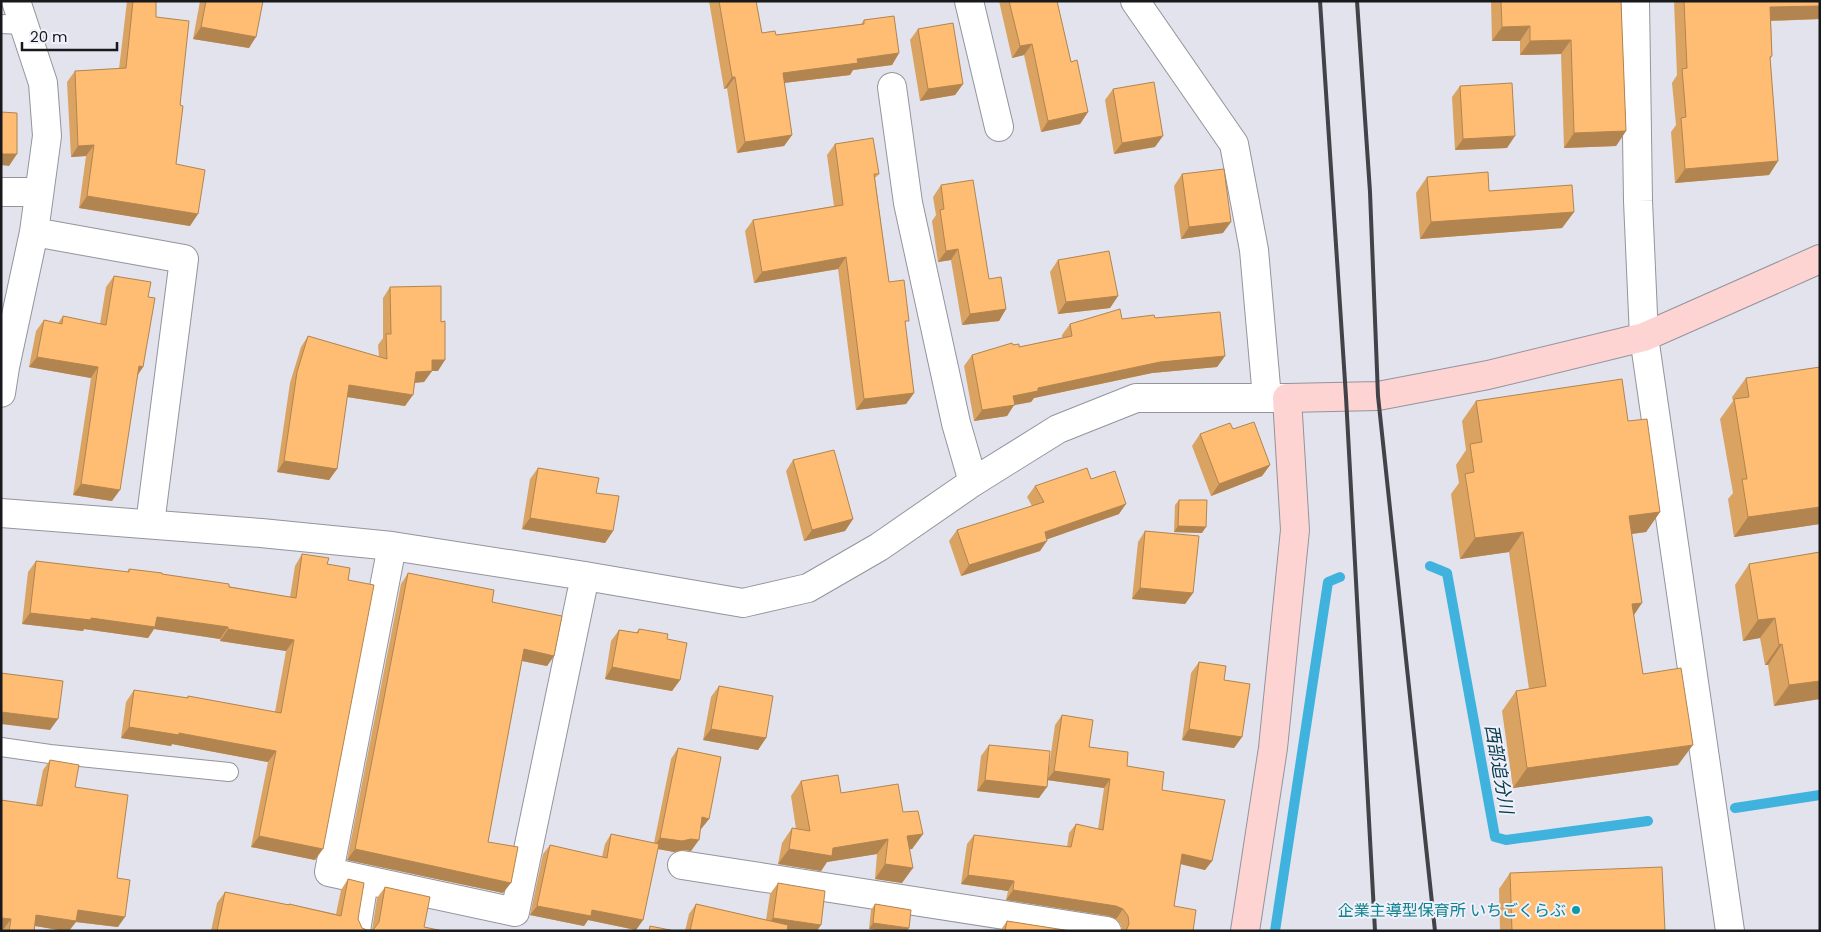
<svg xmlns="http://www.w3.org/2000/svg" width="1821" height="932" font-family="Poppins,'Noto Sans JP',sans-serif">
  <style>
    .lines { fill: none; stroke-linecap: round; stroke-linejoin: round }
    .stream { stroke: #40b2de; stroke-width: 10 }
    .lane-casing { stroke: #93949d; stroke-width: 20 }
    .street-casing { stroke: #93949d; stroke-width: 30 }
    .secondary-casing { stroke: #93949d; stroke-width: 30 }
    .lane { stroke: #fff; stroke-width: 18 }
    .street { stroke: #fff; stroke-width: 28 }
    .secondary { stroke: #fed4d3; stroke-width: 28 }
    .rail { stroke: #424348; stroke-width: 4 }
    .wall { fill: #daa362 }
    .shaded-wall { fill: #b28450 }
    .building { fill: #febd72; stroke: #b28450 }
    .culture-dot { fill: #0f9aa8; stroke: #eff0f9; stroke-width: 2 }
    .labels { text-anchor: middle; stroke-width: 4; stroke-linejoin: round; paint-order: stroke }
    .culture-label { font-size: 16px; fill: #0d838f; stroke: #eff0f9; text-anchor: end }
    .water-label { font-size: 18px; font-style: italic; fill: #083b4e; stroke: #eff0f9 }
  </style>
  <rect width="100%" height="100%" fill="#e2e3ec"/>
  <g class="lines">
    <path class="stream" d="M1430,566L1447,573L1495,837L1506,840L1648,821
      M1735,808L1820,795
      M1275,931L1328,582L1340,577"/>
    <g class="lane-casing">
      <path id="lane" d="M1,24L24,25
        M1,747L50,754L229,772
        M361,931L369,881"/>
    </g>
    <g class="street-casing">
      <path id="street" d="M969,1L999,127
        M1135,1L1234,144L1254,250L1267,398
        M1635,1L1638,201L1644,337L1730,931
        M892,87L908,203L956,423L973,482
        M1,192H39
        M34,232L184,259L150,524
        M1,393L5,367L34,232L47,136L43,83L16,1
        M1,513L261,533L392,546L585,576L743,603L808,588L879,547L973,482L1058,429L1136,398H1287
        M392,546L329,872L515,912L585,576
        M682,865L1107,931"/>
    </g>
    <g class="secondary-casing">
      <path id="secondary" d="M1245,931L1273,748L1295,530L1287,398L1378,396L1488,375L1644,337L1820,259"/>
    </g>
    <use href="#lane" class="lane"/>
    <use href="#street" class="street"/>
    <use href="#secondary" class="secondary"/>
    <path class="rail" d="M1320,1L1346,397L1375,931
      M1357,1L1370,192L1378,396L1435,931"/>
  </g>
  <path class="wall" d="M127,1H156V17L180,105L176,164L190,226L79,208L86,156L71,157L67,82L75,71L119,69Z
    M200,1H263L249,48L193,39Z
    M709,1H756L762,33L776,35L861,24L864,20L899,53L892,65L853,70L850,75L784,83L792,135L784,146L737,153L727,88L724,89Z
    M999,1H1057L1071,62L1088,112L1080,124L1041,132L1024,55L1012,58Z
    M1491,1H1621L1626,131L1616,146L1564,148L1561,54L1520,55V41H1492Z
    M1674,1H1820V19L1771,21L1772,56L1770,59L1778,161L1769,175L1675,183L1671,132L1676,125L1672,83L1677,75Z
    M918,29L963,84L955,95L920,101L910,40Z
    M1460,86L1507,148L1455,150L1452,97Z
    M1113,89L1155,147L1114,154L1105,100Z
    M835,144L879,174L875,178L889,282L905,326L914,393L906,404L856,410L838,269L754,283L745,231L753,220L834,206L827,155Z
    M1182,174L1223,233L1181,239L1174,186Z
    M1427,177L1489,191L1574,212L1562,228L1420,239L1416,193Z
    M941,185L989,279L1006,309L999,321L962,325L951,260L938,262L932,221L936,215L933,197Z
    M1058,260L1118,296L1110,308L1058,314L1050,272Z
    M114,276L148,297L143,367L138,375L112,501L73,495L91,378L29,367L36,331L44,320L58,323L63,316L100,324L106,287Z
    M390,287L438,371H432L424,382L415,383L405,406L347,397L337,469L329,480L277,472L290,383L301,347L308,336L379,357L378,345L383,338V298Z
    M1155,318L1225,356L1217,367L1152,373L1034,398L1031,402L1014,405L1007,416L974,421L964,366L972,355L1013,345L1019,347L1062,338V335L1070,324L1122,319Z
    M1746,378L1820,524L1734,537L1728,499L1733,493L1720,419L1733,401L1732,397Z
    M1476,401L1628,421L1660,512L1646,532L1632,534L1634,615L1643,674L1678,765L1513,788L1502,711L1516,691L1529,689L1509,552L1460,559L1451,494L1459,483L1456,465L1466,450L1462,421Z
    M1233,429L1270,465L1262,476L1211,496L1192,446L1200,434Z
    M793,460L853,519L845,531L804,541L786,471Z
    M538,468L596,493L613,531L605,543L522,529L530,479Z
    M1091,479L1119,514L1047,539L1040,551L961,576L949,541L957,530L1032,506L1027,497L1035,486Z
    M1179,500L1202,533L1174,532L1175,505Z
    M1145,531L1193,593L1185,604L1132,599L1138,542Z
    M1820,552V699L1774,706L1768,665H1765L1760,638L1743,641L1735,585L1749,564Z
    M302,554L327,564L315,860L251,847L268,762L172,744L171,746L121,738L126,702L134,690L187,698L188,696L275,712L286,651L220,641V639L154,629L148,638L84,629L83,631L22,624L28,572L36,561L127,572L129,569L290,597L295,566Z
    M408,573L492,602L554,656L547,666L522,661L488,842L503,893L347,860L401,584Z
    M639,629L680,680L672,691L605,679L611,641L619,630L636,633Z
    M1199,662L1224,680L1242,737L1234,748L1182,740L1191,673Z
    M719,686L766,738L758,750L703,740L711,697Z
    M1062,715L1089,747L1127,766L1162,790L1212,861L1205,870L1181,864L1174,906L1193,931H1122L1121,925L1116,919L1109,916L1006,900L1008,891L961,884L967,844L974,835L1067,847L1069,833L1076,824L1098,829L1104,788L1047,780L1039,798L977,791L981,756L989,745L1048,774L1055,725Z
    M678,748L709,819L701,829H700L691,851L684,850L674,852L657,849L643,920L636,930L588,920L584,926L530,915L543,854L550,845L602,857L605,844L611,834L654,843L671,759Z
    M50,760L75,787L117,878L118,927L76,922L65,931L35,926L34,931H3L36,805L43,770Z
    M801,781L841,793L923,834L912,849H910L902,883L875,879L877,854L827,862L821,871L778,864L782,843L792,828L796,829L791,796Z
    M1510,873L1665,931H1500L1499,889Z
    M348,879L358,919L362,928L367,930H372L377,898L385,887L424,927L443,931H211L217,903L225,892L288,905L289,904L336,914L341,890Z
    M778,883L817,931H685L689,914L696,904L766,920L770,894Z
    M875,904L911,910L869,929L871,910Z
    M1007,921L1071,931H1000Z"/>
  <path class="shaded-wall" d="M1820,6V19L1760,21L1770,7Z
    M1530,26L1520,41H1492L1502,27Z
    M201,27L256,37L249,48L193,39Z
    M1571,40L1561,54L1520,55L1530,41Z
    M1032,44L1024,55L1012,58L1020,46Z
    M899,53L892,65L853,70L850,75L775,84L783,73L857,59Z
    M732,77H735L727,88L724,89Z
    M963,84L955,95L920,101L928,89Z
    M1088,112L1080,124L1041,132L1048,121Z
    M1626,131L1616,146L1564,148L1574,133Z
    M792,135L784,146L737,153L745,142Z
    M1163,136L1155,147L1114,154L1122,143Z
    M1515,136L1507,148L1455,150L1463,139Z
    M94,145L86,156L71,157L78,146Z
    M1,154H17L9,166L1,165Z
    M1778,161L1769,175L1675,183L1685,169Z
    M87,196L198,214L190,226L79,208Z
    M1574,212L1562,228L1420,239L1431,222Z
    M1231,222L1223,233L1181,239L1189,227Z
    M958,249L951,260L938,262L946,251Z
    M846,257L838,269L754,283L762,272Z
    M1118,296L1110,308L1058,314L1066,302Z
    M1006,309L999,321L962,325L970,314Z
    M1225,356L1217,367L1152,373L1034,398L1031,402L1014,405L1007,416L974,421L982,410L1013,396L1038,388L1160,362Z
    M37,357L98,367L91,378L29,367Z
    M432,360H445L438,371H424Z
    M139,366L143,367L135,378Z
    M432,371L424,382L409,383L416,372Z
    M349,385L413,395L405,406L341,396Z
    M914,393L906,404L856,410L864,399Z
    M284,461L337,469L329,480L277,472Z
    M1270,465L1262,476L1211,496L1219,484Z
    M81,484L120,490L112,501L73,495Z
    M1126,504L1119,514L1037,543L1045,532Z
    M1820,507V524L1734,537L1748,517Z
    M1660,512L1646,532L1615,536L1629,516Z
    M530,518L613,531L605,543L522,529Z
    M853,519L845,531L804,541L812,530Z
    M1178,526L1206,527L1202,533L1174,532Z
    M1523,532L1509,552L1460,559L1475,538Z
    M1047,541L1040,551L961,576L969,565Z
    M1140,588L1193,593L1185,604L1132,599Z
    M1642,603L1628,624L1632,604Z
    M30,613L91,618L157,617L228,627L220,639L154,629L148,638L84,629L83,631L22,624Z
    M1775,618L1760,638L1743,641L1758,620Z
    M228,629L294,640L286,651L220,641Z
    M1782,644L1768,665H1765L1779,645Z
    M524,649L554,656L547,666L517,660Z
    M612,667L680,680L672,691L605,679Z
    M1820,681V699L1774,706L1789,685Z
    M1,712L58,719L50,730L1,724Z
    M129,727L179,733L276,751L268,762L172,744L171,746L121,738Z
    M711,729L766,738L758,750L703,740Z
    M1189,729L1242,737L1234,748L1182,740Z
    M1693,745L1678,765L1513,788L1527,768Z
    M1054,771L1110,779L1104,788L1047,780Z
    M985,780L1047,787L1039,798L977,791Z
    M702,817L709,819L701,829L695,828Z
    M923,834L912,849L897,851L907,836Z
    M259,836L323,849L315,860L251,847Z
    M660,838L691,839L699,840L691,851L684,850L674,852L653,848Z
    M888,839L877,854L827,862L821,871L778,864L789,849L833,848Z
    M355,849L511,883L503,893L347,860Z
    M1182,854L1212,861L1205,870L1176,863Z
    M885,864L913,868L902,883L875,879Z
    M968,875L1014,881L1008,891L961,884Z
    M1013,890L1116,906L1123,909L1116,919L1109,916L1006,900Z
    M537,906L592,910L643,920L636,930L588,920L584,926L530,915Z
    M78,910L125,917L118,927L76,922L69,931H65L29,925L36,915Z
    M1,918L11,919L3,930L1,929Z
    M773,918L821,925L817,931H773L765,930Z
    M873,923L909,928L907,931H882L869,929Z"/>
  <path class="building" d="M133,1H156V17L189,21L180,105L183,106L176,164L205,170L198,214L87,196L94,145L78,146L75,71L126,68Z
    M206,1H263L256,37L201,27Z
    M719,1H756L762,33L775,31L776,35L864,24V20L894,16L899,53L857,59L858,63L783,73L792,135L745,142L735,77H732Z
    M1009,1H1057L1071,62L1077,60L1088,112L1048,121L1032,44L1020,46Z
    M1501,1H1621L1626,131L1574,133L1571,40L1530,41V26L1502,27Z
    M1684,1H1820V6L1770,7L1772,56L1770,57L1778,161L1685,169L1681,118L1686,117L1682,69L1687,68Z
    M953,23L963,84L928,89L918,29Z
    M1154,82L1163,136L1122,143L1113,89Z
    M1512,83L1515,136L1463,139L1460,86Z
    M1,112L17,113V154H1Z
    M873,138L879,174H874L889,282L904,280L909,321H905L914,393L864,399L846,257L762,272L753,220L843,205L835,144Z
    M1224,169L1231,222L1189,227L1182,174Z
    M1488,172L1489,191L1572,185L1574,212L1431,222L1427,177Z
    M973,180L989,279L1001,277L1006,309L970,314L958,249L946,251L940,210L944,209L941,185Z
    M1109,251L1118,296L1066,302L1058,260Z
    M114,276L151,282L148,297L155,298L143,367L139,366L120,490L81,484L98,367L37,357L44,320L62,324L63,316L106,325Z
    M441,286V322L445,321V360H432V371L416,372L413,395L349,385L337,469L284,461L297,372L308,336L387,359L386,334H391L390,287Z
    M1120,309L1122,319L1154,315L1155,318L1220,312L1225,356L1160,362L1038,388V391L1013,396L1015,405L982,410L972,355L1012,343L1013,345L1019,344V347L1072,336L1070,324Z
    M1820,367V507L1748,517L1742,479H1747L1734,399L1749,397L1746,378Z
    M1622,379L1628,421L1647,419L1660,512L1629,516L1642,603L1632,604L1643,674L1681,668L1693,745L1527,768L1516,691L1546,686L1523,532L1475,538L1465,474L1474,472L1470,444L1482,442L1476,401Z
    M1254,422L1270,465L1219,484L1200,434L1230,423L1233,429Z
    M834,450L853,519L812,530L793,460Z
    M538,468L599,478L596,493L619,496L613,531L530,518Z
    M1087,468L1091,479L1115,471L1126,504L1045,532L1047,541L969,565L957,530L1044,502L1035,486Z
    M1179,500H1207L1206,527L1178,526Z
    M1145,531L1199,536L1193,593L1140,588Z
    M1820,552V681L1789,685L1782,644L1779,645L1775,618L1758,620L1749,564Z
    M302,554L329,558L327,564L350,568L348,580L374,585L323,849L259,836L276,751L179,733V735L129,727L134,690L188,698V696L281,713L294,640L228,629V627L157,617L155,627L91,618V620L30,613L36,561L129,572V569L162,573V574L229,584V587L296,598Z
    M408,573L494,590L492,602L562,616L554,656L524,649L488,842L518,847L511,883L355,849Z
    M639,629L668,634L667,639L687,643L680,680L612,667L619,630L638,633Z
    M1199,662L1226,666L1224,680L1250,684L1242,737L1189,729Z
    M1,673L63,681L58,719L1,712Z
    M719,686L773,696L766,738L711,729Z
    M1062,715L1093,720L1089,747L1128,752L1127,766L1164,772L1162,790L1225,800L1212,861L1182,854L1174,906L1196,910L1193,931H1126L1129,924L1128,916L1123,909L1116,906L1013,890L1014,881L968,875L974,835L1071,847L1076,824L1103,830L1110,779L1054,771Z
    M989,745L1050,751L1047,787L985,780Z
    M678,748L721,757L709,819L702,817L699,840L691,839L682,841L660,838Z
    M50,760L79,765L75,787L128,795L117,878L130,880L125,917L78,910L76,921L36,915L34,931H9L11,919L1,918V800L42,806Z
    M838,775L841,793L898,784L903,812L918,811L923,834L907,836L913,868L885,864L888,839L833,848L832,856L789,849L792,828L810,831L801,781Z
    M611,834L659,844L643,920L592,910L591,916L537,906L550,845L607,858Z
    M1662,867L1665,931H1512L1510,873Z
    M348,879L364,883L358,919L362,928L367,930H373L379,922L385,887L430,897L424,927L443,931H217L225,892L289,905V904L341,916Z
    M778,883L825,891L821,925L773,918Z
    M696,904L788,925L787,931H690Z
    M875,904L911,910L909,928L873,923Z
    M1007,921L1071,931H1005Z
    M650,926L675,931H649Z"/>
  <circle class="culture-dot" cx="1576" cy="910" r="5"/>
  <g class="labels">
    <g class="culture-label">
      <text x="1566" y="916">企業主導型保育所 いちごくらぶ</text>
    </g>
    <g class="water-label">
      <text transform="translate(1499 769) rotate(80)" y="6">西部追分川</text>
    </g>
  </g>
  <rect width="1821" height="932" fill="none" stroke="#18191c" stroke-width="5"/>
  <path d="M22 42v8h95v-8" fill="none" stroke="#18191c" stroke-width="2.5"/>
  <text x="30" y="42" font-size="15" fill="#18191c" stroke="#eff0f9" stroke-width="4" paint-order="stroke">20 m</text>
</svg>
